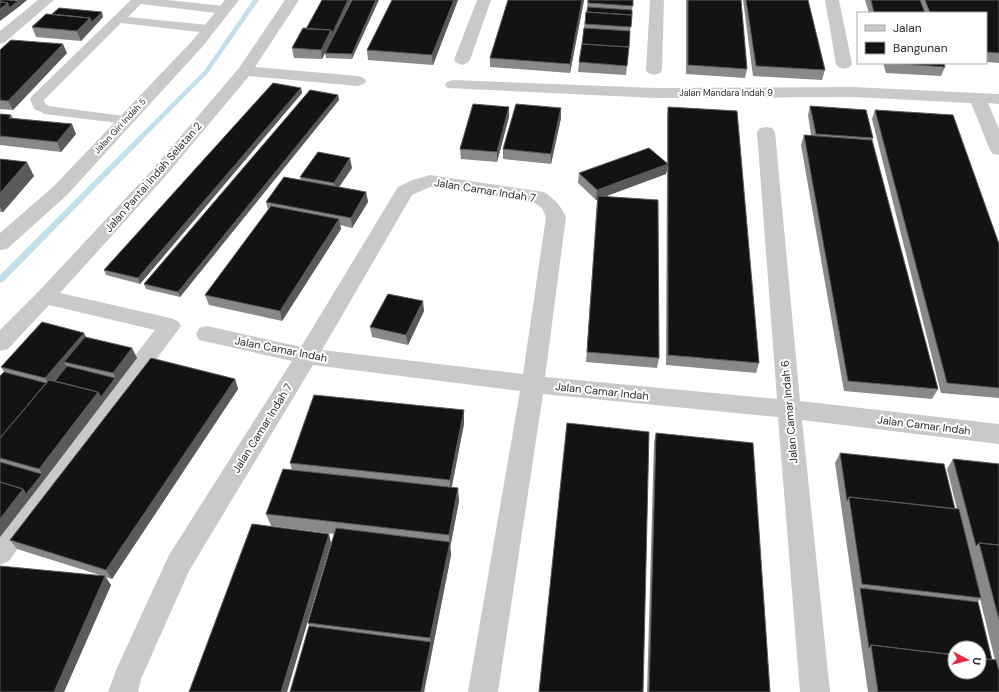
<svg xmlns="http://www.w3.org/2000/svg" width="999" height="692" font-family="'DM Sans',sans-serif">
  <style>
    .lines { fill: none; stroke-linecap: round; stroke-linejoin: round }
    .stream { fill: #c3deec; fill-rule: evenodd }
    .lane { fill: #c9c9c9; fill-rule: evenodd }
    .street { fill: #c9c9c9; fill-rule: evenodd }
    .wall { fill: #898989; fill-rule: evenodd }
    .shaded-wall { fill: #5a5a5a }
    .building { fill: #131313; stroke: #5a5a5a }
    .labels { text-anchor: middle; stroke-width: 4; stroke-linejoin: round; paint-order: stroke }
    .far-street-label { font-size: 9px; fill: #2c2c2c; stroke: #fff }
    .street-label { font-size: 11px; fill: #2c2c2c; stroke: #fff }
  </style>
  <rect width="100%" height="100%" fill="#fff"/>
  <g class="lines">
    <path class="stream" d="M253,0H259L208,73L3,282L0,283V275L204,71Z"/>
    <path class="lane" d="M131,0H167L224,6L228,7L230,10L228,13L224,14L141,4L128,17L208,25L212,26L214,29L212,32L208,33L121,23L44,100L45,104L49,106L131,117L133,120L131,123L126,124L45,114L34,109L30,99L32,96Z"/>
    <path class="street" d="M38,0H54L5,42L0,44V31Z
      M225,0H239L203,46L67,195L7,249L0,250V233L53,187L193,40Z
      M285,0H299L255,67L358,76L364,78L366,81L364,84L358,86L249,76L164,178L60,293L170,318L178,321L181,326L72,473L9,561L0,565V532L54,459L155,330L49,305L8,349L0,351V330L38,292L152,170L239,68Z
      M477,0H491L470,60L467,63L462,65L457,63L454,60Z
      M650,0H664L662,70L660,73L654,75L648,73L646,70Z
      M825,0H839L852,64L850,67L844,69L838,67L836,64Z
      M453,80L656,88L853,87L999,94V104L988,103L999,129V155L993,154L990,150L971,103L853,97L656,98L447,88L445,85L447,82Z
      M766,127L772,128L775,132L800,401L999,424V444L802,420L830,692H800L778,417L543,394L498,692H468L520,391L313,365L189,571L141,679L138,692H108L117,668L169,555L292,361L199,340L196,334L199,328L207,326L301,347L398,187L410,181L430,175L544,192C554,198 561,206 566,217L545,377L777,399L757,132L760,128ZM430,187L532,201L542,208L546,217L523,374L322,350L412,195Z"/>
  </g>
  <path class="wall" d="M352,0V59L326,58L325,53L322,59L294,58L292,48L306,29Z
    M458,0L433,65L368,60L367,50Z
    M508,0H584L570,73L490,67V58Z
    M588,0H633L626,75L578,72L579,62Z
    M686,0H741L747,69L745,78L686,74Z
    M743,0H808L825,70L822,80L753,76Z
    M865,0H999V63L986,62V13H869Z
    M103,17L81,41L36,37L32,27Z
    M0,50L67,53L13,110L0,109Z
    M883,63H944L945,67L941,76L886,73Z
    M301,88L302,93L140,284L106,275L104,270Z
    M338,95L339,100L180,297L146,289L144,284Z
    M810,106L873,138L872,141L938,389L932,399L844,391L801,145L804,135H811L808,115Z
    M668,107L759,363L756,373L666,365L667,170L666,174L606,196L659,358L657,368L586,362L597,200H596L578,183L579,173L667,164V116Z
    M875,110L999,244V398L941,393L872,119Z
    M0,114L11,115L13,118L76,134L61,152L0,145Z
    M509,117L497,162L461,159L460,149Z
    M561,118L551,164L503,159V149Z
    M0,159L34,176L3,212H0Z
    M352,168L339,187L366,192L368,202L352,228L340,225L341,229L282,321L209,305L205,295L268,210L266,202L301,180L300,177Z
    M424,311L408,345L372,337L370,327Z
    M84,333L86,338L132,348L137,358L0,537V376L4,372L1,367Z
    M235,379L238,389L112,579L105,577L111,585L64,692H0L103,576L17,549L10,540Z
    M464,424L452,487L459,501L450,548L451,555L424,692L309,626L308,623L334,534L271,526L266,514L292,470L290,463Z
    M656,433L770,692H647L654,442Z
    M840,453L955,509H957L947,469L953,459L999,464V692H868L835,463ZM980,599L995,660H992L978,602Z"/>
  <path class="shaded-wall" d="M17,0H27L20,6Z
    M348,0H351L322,59L321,50L331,30Z
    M376,0H379L352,59V54Z
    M454,0H458L433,65L432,55Z
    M582,0H584L570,73V64Z
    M18,1L20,6L0,21V9L8,3Z
    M102,12L103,17L81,41L77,31L90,18Z
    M63,44L67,53L13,110L8,101Z
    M301,88L302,93L140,284L138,278Z
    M338,95L339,100L180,297L178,292Z
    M509,107V117L497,162V152Z
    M561,108V118L551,164V154Z
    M72,124L76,134L61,152L57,142Z
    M350,158L352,168L335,193L334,183Z
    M27,162L34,176L3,212L0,207V193Z
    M668,164L666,174L596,200L597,190Z
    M366,192L368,202L352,228L351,218Z
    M339,219L341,229L282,321L280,311Z
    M423,301L424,311L408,345L406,335Z
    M84,333L89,343L64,362L68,368L51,388L45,378Z
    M132,348L137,358L45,479L39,469L98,392L115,378L113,373Z
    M235,379L238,389L112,579L106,570Z
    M464,410V424L450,494V480Z
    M42,474L45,479L0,537V519L23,489Z
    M458,488L459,501L450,548L449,535Z
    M329,534L331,543L287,692H281Z
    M450,542L451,555L424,692H421L431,642L430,638Z
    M105,576L111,585L64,692H54Z"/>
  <path class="building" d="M0,0H8L18,1L9,8L8,3L0,2Z
    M322,0H348L332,34L331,30L306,29Z
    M352,0H376L352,54L325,53Z
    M392,0H454L432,55L367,50Z
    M508,0H582L570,64L490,58Z
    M588,0H633V6L588,3Z
    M688,0H741L747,69L688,65Z
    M746,0H808L825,70L756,66Z
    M871,0H920L925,13H874Z
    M925,0H999V53L986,52V13H930Z
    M0,2L8,3L0,9Z
    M588,7L632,10V15L587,12Z
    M59,8L102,12L92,22L90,18L52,14Z
    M586,12L632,15L631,27L585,24Z
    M46,14L90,18L77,31L32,27Z
    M303,28L331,30L321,50L292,48Z
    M584,28L630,31L629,47L582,44Z
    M11,40L63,44L8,101L0,100V50Z
    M582,44L629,47L627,66L579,62Z
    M889,63H944L945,67Z
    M273,83L301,88L138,278L104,270Z
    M310,90L338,95L178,292L144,284Z
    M473,104L509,107L497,152L460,149Z
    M516,104L561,108L551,154L503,149Z
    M810,106L866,110L873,138L816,134Z
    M668,107L737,111L759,363L668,355Z
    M875,110L953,115L999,244V388L947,383Z
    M0,114L11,115L9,118L72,124L57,142L0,136Z
    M804,135L872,140L938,389L848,381Z
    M649,148L668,164L597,190L579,173Z
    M318,152L350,158L334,183L300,177Z
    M0,159L27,162L0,193Z
    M284,177L366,192L351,218L266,202Z
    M598,196L658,200L659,358L587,352Z
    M271,206L339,219L280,311L205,295Z
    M388,294L423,301L406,335L370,327Z
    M42,322L84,333L45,378L1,367Z
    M85,337L132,348L113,373L64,362Z
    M151,358L235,379L106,570L10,540Z
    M67,366L115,378L101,397L98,392L55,381Z
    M4,372L46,383L0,438V376Z
    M49,380L98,392L39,469L0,458V438Z
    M314,395L464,410L450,480L290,463Z
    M567,423L649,432L643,692H539Z
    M656,433L753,443L770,692H649Z
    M840,453L944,464L955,509L849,497L847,501Z
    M953,459L999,464V545L979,543L976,546Z
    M0,462L42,474L26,494L23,489L0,482Z
    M283,469L458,488L449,535L266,514Z
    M0,482L23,489L0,519Z
    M849,497L959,509L981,598L862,584Z
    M252,524L329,534L281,692H189Z
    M336,528L450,542L430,638L308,623Z
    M979,543L999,545V620Z
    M0,566L105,576L54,692H0Z
    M860,588L978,602L992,660L979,658V648H955V655L871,645L869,648Z
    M309,626L431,642L421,692H290Z
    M871,645L955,655V672H979V658L996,660L999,671V692H878Z"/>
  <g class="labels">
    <g class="far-street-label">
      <text x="726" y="96">Jalan Mandara Indah 9</text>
      <text transform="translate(120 126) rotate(-47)" y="3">Jalan Giri Indah 5</text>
    </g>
    <g class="street-label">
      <text transform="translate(153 177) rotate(-49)" y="4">Jalan Pantai Indah Selatan 2</text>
      <text transform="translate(485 190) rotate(9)" y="4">Jalan Camar Indah 7</text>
      <text transform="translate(281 349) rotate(11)" y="4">Jalan Camar Indah</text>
      <text transform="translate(602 391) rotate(6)" y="4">Jalan Camar Indah</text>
      <text transform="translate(789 412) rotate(-95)" y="4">Jalan Camar Indah 6</text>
      <text transform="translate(924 425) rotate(7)" y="4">Jalan Camar Indah</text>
      <text transform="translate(262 428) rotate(-58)" y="4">Jalan Camar Indah 7</text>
    </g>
  </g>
  <rect x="857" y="12" width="130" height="52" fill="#ffffff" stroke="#ababab"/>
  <rect x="865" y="25" width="20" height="6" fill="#c9c9c9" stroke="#ababab"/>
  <text x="893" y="32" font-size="12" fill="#2c2c2c">Jalan</text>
  <rect x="865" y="42" width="20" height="12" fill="#131313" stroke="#ababab"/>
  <text x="893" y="52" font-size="12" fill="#2c2c2c">Bangunan</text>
  <g transform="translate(967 660) rotate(97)"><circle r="19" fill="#ffffff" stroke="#ababab"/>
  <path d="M0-3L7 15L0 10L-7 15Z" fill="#ec2540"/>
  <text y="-6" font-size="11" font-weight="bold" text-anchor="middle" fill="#2c2c2c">U</text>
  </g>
</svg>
